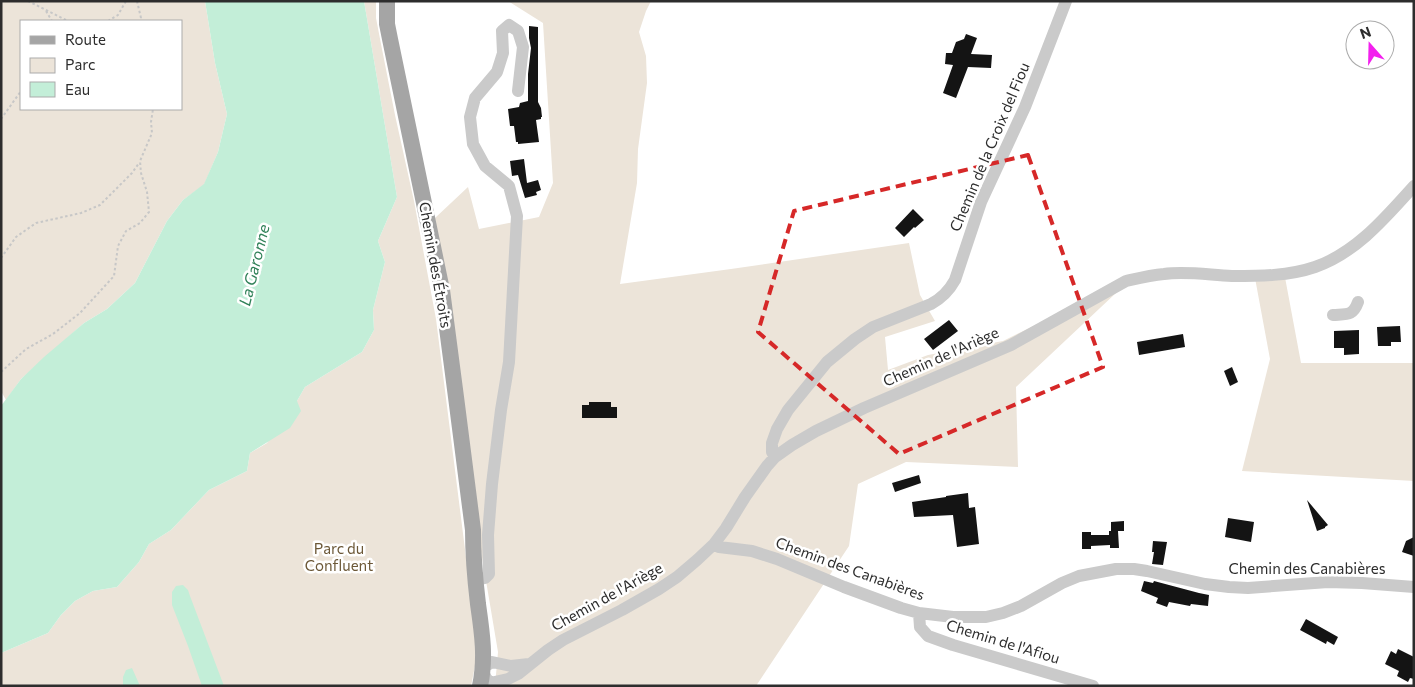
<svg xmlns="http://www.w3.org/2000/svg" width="1415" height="687" font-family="Commissioner,sans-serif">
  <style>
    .green { fill: #ece4d9; fill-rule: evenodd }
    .water { fill: #c3eed8 }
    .building { fill: #141414 }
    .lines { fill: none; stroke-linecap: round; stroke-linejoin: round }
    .path { stroke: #c7c7c7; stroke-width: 2; stroke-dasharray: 2.5 2.5; stroke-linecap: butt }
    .minor { stroke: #cacaca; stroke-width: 12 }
    .major { stroke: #a5a5a5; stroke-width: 16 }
    .marked { fill: none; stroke: #d62828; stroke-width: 4; stroke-dasharray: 10 6; stroke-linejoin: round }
    .labels { text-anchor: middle; stroke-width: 5; stroke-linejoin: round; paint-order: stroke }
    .street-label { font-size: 15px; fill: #2d2d2d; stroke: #fff }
    .park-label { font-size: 15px; fill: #6c5837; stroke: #fff }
    .water-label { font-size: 16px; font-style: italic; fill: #308158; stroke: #fff }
  </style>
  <rect width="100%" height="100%" fill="#fff"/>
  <path class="green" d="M1,1H205L215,63L227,114L218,152L204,185L183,200L167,221L135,283L107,309L84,323L21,379L6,400L1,391ZM21,21H181V109H21Z
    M364,1H376V18L381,44L395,115L414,201L436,319L475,629V666L471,686H1V653L48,633L61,615L75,601L93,591L117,587L139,562L149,544L171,530L209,490L247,471L250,453L267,443L297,401L305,387L362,352L374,330L373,310L385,262L378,241L397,197Z
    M508,1H651L646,11L639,32L646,56L647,83L638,149L637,183L620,284L731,269L909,243L920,295L935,321L885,337L888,370L928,355L1003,341L1133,277L1016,387L1018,467L906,462L858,484L849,546L756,686H495L498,652L480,545L435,218L468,187L479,229L539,217L553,183L543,23Z
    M1284,272L1301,363H1414V481L1242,471L1270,359L1255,278Z"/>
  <path class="water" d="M205,1H364L397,197L378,241L385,262L373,310L374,330L362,352L305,387L297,401L301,411L290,428L250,453L247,471L209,490L171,530L149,544L139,562L117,587L93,591L75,601L61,615L48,633L1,653V406L21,379L44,357L84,323L107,309L135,283L167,221L183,200L204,184L218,152L227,114L215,63Z
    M183,585L188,590L190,596L224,686H202L188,646L172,605V592L176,586Z
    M132,668L140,686H123V677L126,670Z"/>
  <path class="building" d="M529,26L538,27V102L541,108L542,117H541V119L536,120L539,142L518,144V142H516L514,126H510L508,109L519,107L520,103L528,101V74L531,48L529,38Z
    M966,34L977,38L971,54L992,55L991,68L968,67L956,98L943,93L953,65L945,64L946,53H952L956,42L964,39Z
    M524,159L527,183L538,180L541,190L536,192L537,195L525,198L518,175L512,176L510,161Z
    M913,209L924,220L915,228L914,227L904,237L895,228Z
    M949,320L958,331L933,350L924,339Z
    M1400,326L1401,342H1391V346H1378L1377,327Z
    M1359,330V354L1344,355V348H1334V331Z
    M1183,334L1185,347L1139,355L1137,342Z
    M1232,367L1238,382L1230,386L1224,371Z
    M589,402H611V407H617V418H582V405H589Z
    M919,475L921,483L895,492L892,483Z
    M968,493L969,508L975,507L979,544L957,547L953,515L914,517L912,502L946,497V496Z
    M1307,500L1328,525L1325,527V528L1317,531Z
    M1228,518L1254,522L1251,542L1225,537Z
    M1124,521V531H1111V522Z
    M1109,531H1118L1119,548H1110V545L1091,546V549H1082V532H1091V535H1109Z
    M1414,537V556L1402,552L1406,541Z
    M1153,541L1167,542L1163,565L1152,564L1154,552H1152Z
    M1144,581L1153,583L1154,581L1199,593L1209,595L1208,606L1191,604L1190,606L1169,602L1167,607L1156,603L1158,598L1141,591Z
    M1306,619L1338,637L1334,645L1327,641L1326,644L1300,630Z
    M1398,649L1414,657V679L1410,678L1408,682L1397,676L1399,671L1385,664L1391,651L1396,654Z"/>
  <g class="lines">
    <path class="path" d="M28,1L68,21
      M137,1L141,18L140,21
      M46,11L52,21
      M108,21L118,15L126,1
      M1,119L21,91
      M1,258L16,237L36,223L81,213L100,205L132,173L139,163
      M1,372L26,349L53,334L80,313L114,276L118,246L126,231L140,223L149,212L147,192L141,173L140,161L152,133L151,122L153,109"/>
    <path class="minor" d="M1333,315C1347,314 1353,316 1358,302
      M775,457L772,452V443L777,429L788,410L827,362L855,339L873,327L931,304C942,298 949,291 955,280L981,202L1025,107L1066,1
      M714,544L719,547L752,551L777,559L844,587L901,608L919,613L953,617H986L1003,613L1021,606L1062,583L1079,576L1116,569H1134L1147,571L1205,584L1229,587L1248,588L1328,582L1362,583L1414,587
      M476,580L485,578L489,574L488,535L492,484L501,410L509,362L517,216L509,186L485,166L473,144L470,117L475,98L497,72L503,53L502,31L509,25L518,31L523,47L518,91
      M919,613L920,627L928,636L953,645L1093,686
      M529,664L511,666L492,662L487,665L482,670L486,678L490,683L508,679L518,674L548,650L563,640L622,610L659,589L677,577L697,560L714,544L726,528L745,497L767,466L775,457L792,445L816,431L864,408L1011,345L1126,281C1139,278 1151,275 1164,274C1186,271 1209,275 1232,276C1259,276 1289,276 1315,267C1356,253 1386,217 1414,186"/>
    <path class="major" d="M387,1V24L390,39L442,290L456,397L473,530C473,555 475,579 478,604C482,632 486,658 480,686"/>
  </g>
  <path class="marked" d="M1028,155L1103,367L899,454L758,332L794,211Z"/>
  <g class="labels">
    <g class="street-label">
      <text transform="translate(990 147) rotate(-67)" y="5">Chemin de la Croix del Fiou</text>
      <text transform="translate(435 265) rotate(80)" y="5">Chemin des Étroits</text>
      <text transform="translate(941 357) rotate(-24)" y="5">Chemin de l'Ariège</text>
      <text transform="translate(850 569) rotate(20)" y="5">Chemin des Canabières</text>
      <text x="1307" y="574">Chemin des Canabières</text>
      <text transform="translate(607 597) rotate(-29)" y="5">Chemin de l'Ariège</text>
      <text transform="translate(1003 642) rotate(17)" y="5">Chemin de l'Afiou</text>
    </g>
    <g class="park-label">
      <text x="339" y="554">Parc du<tspan x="339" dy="17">Confluent</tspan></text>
    </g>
    <g class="water-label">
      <text transform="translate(254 265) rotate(-76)" y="6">La Garonne</text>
    </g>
  </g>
  <rect width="1415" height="687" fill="none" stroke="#2d2d2d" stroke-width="5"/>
  <rect x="20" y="20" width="162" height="90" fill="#ffffff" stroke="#ababab"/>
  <rect x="30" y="36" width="25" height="8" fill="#a5a5a5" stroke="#ababab"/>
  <text x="65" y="45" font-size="15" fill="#2d2d2d">Route</text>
  <rect x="30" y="58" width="25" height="15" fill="#ece4d9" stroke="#ababab"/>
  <text x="65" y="70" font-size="15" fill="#2d2d2d">Parc</text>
  <rect x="30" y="82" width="25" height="15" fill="#c3eed8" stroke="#ababab"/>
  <text x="65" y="95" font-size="15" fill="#2d2d2d">Eau</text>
  <g transform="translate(1370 45) rotate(340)"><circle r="24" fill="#ffffff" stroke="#ababab"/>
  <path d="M0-4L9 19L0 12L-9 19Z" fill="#f320ee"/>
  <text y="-8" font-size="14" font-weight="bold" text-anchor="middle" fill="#2d2d2d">N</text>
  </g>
</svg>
